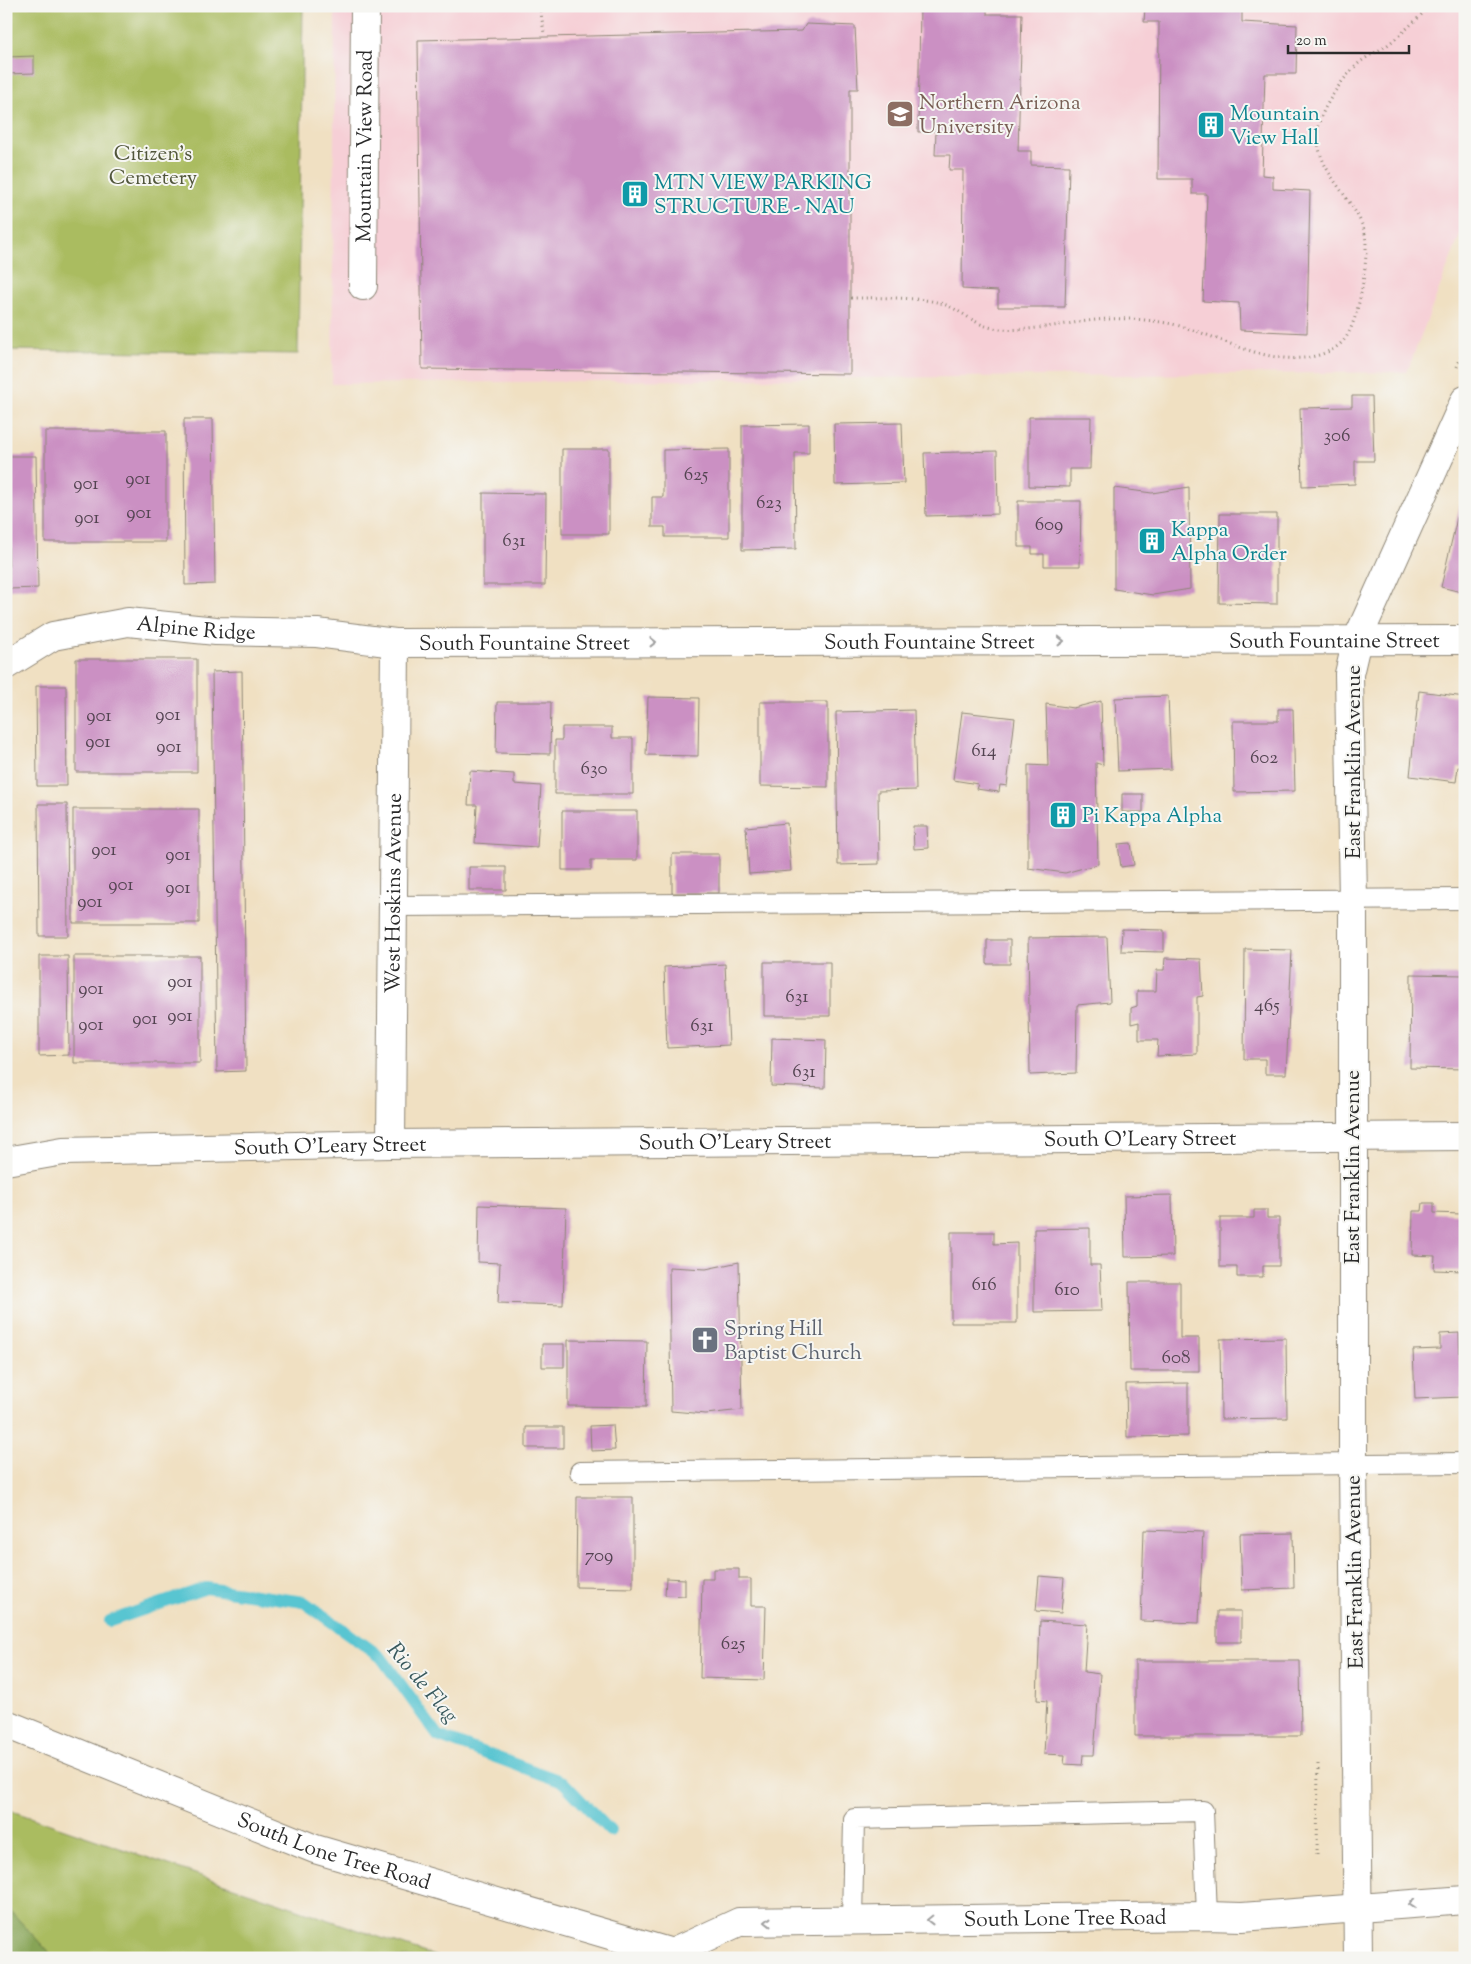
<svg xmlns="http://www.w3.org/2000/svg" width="1471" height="1964" font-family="'Sorts Mill Goudy',serif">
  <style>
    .built { fill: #f6cfd6 }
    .green { fill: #aabc60; stroke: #6a7446 }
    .forest { fill: #87a456; stroke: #596840 }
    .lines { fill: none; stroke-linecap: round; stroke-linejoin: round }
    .stream { stroke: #58c5d1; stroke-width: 12 }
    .building { fill: #cb90c3 }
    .service-casing { stroke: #8e8676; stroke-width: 22 }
    .minor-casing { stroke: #8e8676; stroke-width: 30 }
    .tertiary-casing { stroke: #8e8676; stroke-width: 30 }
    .secondary-casing { stroke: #8e8676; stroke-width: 30 }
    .path { stroke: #8e8676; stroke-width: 3; stroke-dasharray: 1 4; stroke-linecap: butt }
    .service { stroke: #fff; stroke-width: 20 }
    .minor { stroke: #fff; stroke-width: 28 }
    .tertiary { stroke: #fff; stroke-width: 28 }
    .secondary { stroke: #fff; stroke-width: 28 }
    .oneway { stroke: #a0a0a0 }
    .labels { text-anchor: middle; stroke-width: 4; stroke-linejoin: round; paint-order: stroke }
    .number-label { font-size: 19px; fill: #534451 }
    .education-label { font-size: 21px; fill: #785e54; stroke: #f6f6f2; text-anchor: start }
    .culture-label { font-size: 21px; fill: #0d838f; stroke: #f6f6f2; text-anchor: start }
    .street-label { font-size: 21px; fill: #2b2b2b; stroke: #f6f6f2 }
    .park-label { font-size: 21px; fill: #51563b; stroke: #f6f6f2 }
    .worship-label { font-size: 21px; fill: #5b616d; stroke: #f6f6f2; text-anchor: start }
    .water-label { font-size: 22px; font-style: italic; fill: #38595d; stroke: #f6f6f2 }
  </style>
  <rect width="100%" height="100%" fill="#f6f6f2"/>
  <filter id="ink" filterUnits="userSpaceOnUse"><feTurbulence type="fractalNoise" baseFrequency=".02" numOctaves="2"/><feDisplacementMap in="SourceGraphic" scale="10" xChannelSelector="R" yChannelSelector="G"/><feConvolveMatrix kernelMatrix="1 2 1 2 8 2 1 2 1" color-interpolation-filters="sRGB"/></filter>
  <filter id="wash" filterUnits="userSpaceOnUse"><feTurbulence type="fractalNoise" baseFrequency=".0096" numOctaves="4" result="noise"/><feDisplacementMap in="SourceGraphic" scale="20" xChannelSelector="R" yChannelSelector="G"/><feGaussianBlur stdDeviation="1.12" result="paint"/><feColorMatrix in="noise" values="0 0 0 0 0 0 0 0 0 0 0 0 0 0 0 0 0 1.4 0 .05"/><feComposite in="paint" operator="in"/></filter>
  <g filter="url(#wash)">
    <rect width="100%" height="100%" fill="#f0e0c2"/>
    <path class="built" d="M335,6H1465V222L1407,372L332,384Z"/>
    <path class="green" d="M6,6H303L298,354L6,350Z
      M6,1809L440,1958H6Z"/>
    <path class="forest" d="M6,1906L54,1958H6Z"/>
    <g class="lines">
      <path class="stream" d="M110,1621L206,1588L304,1602L381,1657L438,1736L563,1782L610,1831"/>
    </g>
    <g id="blocks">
      <path class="building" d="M6,6H9L8,37H6Z
        M920,6H987V14H1022L1018,151H1031V165L1069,166L1065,307H998V291L962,289L963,170H949L950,155H935L936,131L918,132Z
        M1185,6L1242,9V22L1297,25L1296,74H1265L1262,175L1273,176V189L1310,191L1307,333L1240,330L1239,303L1203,301L1207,194H1192V179H1158L1159,22H1144L1145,7Z
        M806,24L855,26L858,89H850V374L422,369L418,40L802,31Z
        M34,56V73L6,74V57Z
        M1352,396H1372L1374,461H1355V484L1302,486L1300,408L1352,407Z
        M1029,417H1091L1090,469H1070V487L1029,486Z
        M184,419H213L215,584L185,585Z
        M902,423L904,483L835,485L834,424Z
        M809,424V453H795L796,549L742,550V425Z
        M45,431H166V542H45Z
        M562,449H609V534H562Z
        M729,449V537H665V527H652V497H663V450Z
        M997,451L998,514L926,516L924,453Z
        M7,456H36L38,588L9,589Z
        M1189,487L1190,589L1153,595L1114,589V488L1152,493Z
        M483,493L546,494L545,585H483Z
        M1018,501H1081L1080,566H1044V554H1032V547H1018Z
        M1460,505L1465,506V593L1441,587Z
        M1220,514H1277V604L1219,603Z
        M76,659H197V772H76Z
        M242,671L246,1071L217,1072L212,672Z
        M36,686H66L67,786H37Z
        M1419,691L1465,697V768L1458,767L1456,782L1410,776Z
        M1168,696L1171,769L1118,771L1115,698Z
        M648,697L699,698L698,756L646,755Z
        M1101,701L1103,765L1096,763L1098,864L1065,873L1028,868V765L1048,766L1046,704L1073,708Z
        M497,702H551L550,754L496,753Z
        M760,702H828V787L760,786Z
        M1278,709H1293L1295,791L1234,792L1233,721H1278Z
        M914,710L916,790L878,791L879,864L838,865L836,712Z
        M962,712L1015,718L1007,786L1000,785L999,792L976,789L978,784L953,780Z
        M562,727H612V738H633V794H555V740H562Z
        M470,771L514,774V784L541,786L537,847L475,843L477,805H468Z
        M1122,794H1143V812H1122Z
        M38,804H67L68,936H39Z
        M73,809H199V923H73Z
        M562,811H637V860H591V870H562Z
        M787,823L791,871L749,874L746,827Z
        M913,826H927L928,848L914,849Z
        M1131,843L1134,865L1121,867L1118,844Z
        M672,854H719V893H672Z
        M469,867H506V890H469Z
        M1122,929L1164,930V952L1121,951Z
        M1107,937L1110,1002L1077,1005L1076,1073L1030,1075L1028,938Z
        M987,940H1010V964H987Z
        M1245,949L1292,950L1286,1074H1265V1059H1244Z
        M39,956H68L69,1055L39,1056Z
        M74,956H200V1063H74Z
        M1165,958L1201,959L1203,996L1197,997V1054L1157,1056L1158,1040H1139V1022L1131,1024V1008L1137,1006V991H1156L1157,970H1164Z
        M764,962H830V1016H764Z
        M725,964L729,1045L667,1048L664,967Z
        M1411,974L1465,975V1069L1410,1068Z
        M772,1038L826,1040L825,1088L771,1086Z
        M1172,1195L1173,1256L1125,1257L1124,1196Z
        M1462,1202H1465V1271L1434,1270L1435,1256L1412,1255L1413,1211H1422L1423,1203H1434V1213L1461,1214Z
        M479,1205L566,1208L563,1305L498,1303L500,1263L478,1262Z
        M1254,1210H1267V1218H1279V1266H1263V1277H1237V1267H1220V1218H1254Z
        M1090,1228V1265H1100L1102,1311L1034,1312V1229Z
        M951,1232H994V1244L1017,1243V1323H951Z
        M739,1262L742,1410L706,1414L671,1411L669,1267L706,1269Z
        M1129,1282H1180V1338H1199V1371H1130Z
        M1459,1333L1460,1362H1465V1389H1461L1462,1397L1415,1399L1413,1350L1440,1349V1334Z
        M1286,1338L1287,1418L1221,1419L1220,1339Z
        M568,1340L647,1341L646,1407L568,1406Z
        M542,1344H564V1367H542Z
        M1188,1383V1436L1127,1437L1126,1384Z
        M613,1425L615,1450L591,1451L590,1426Z
        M526,1427H563V1448H526Z
        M577,1497H633V1588L576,1587Z
        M1144,1530L1203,1532L1199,1623L1141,1621Z
        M1293,1533L1294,1588L1242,1590L1240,1534Z
        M713,1569H739V1579H751V1606H766L764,1680L700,1678L702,1579H713Z
        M1039,1576L1064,1578L1061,1613L1036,1611Z
        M666,1578L685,1579V1596L665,1595Z
        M1217,1611H1241V1642H1217Z
        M1040,1621L1087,1624L1084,1672L1100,1674L1094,1755H1083L1082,1765L1064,1764L1065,1755L1044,1754L1047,1701L1037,1700Z
        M1135,1661H1300L1301,1736H1135Z"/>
    </g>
  </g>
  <g filter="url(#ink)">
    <use href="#blocks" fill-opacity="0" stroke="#8e8676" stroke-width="1"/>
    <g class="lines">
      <g class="service-casing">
        <path id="service" d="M392,906L1465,899
          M580,1472L1465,1463
          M852,1921L854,1819L1203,1811L1207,1916"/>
      </g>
      <g class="minor-casing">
        <g id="minor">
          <path id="s1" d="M363,286L365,6"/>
          <path id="s2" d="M6,665L53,636L128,622L216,631L317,633L395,643L1465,640"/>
          <path id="s3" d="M391,1144L395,643"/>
          <path id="s4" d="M6,1161L63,1151L391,1144L1465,1136"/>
        </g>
      </g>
      <g class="tertiary-casing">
        <path id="tertiary" d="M1358,1958L1353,1464V900L1349,674L1357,640L1465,400"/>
      </g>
      <g class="secondary-casing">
        <g id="secondary">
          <path id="s5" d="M6,1724L315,1849L672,1953L682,1958"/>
          <path id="s6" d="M672,1953L739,1922L1207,1916L1242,1917L1465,1900"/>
        </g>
      </g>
      <path class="path" d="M540,6L544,33
        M851,298C875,298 925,296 946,305C966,313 976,327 1000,329C1036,332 1072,321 1108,319C1129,318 1152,320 1172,324C1216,334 1257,362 1303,358C1317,357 1335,351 1344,340C1359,323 1371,251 1364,230C1352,194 1313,170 1318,128C1321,108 1344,76 1359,63C1367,56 1377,52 1386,46C1402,34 1416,20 1430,6
        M1457,367L1465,347
        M1317,1855L1318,1764"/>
      <use href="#service" class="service"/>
      <use href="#minor" class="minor"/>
      <use href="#tertiary" class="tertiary"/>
      <use href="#secondary" class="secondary"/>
    </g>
    <defs><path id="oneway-chevron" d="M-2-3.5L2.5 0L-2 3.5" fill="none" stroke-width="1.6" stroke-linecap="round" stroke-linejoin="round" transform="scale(1.25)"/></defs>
    <g class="oneway">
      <use href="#oneway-chevron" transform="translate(1061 641)"/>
      <use href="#oneway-chevron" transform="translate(653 642)"/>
      <use href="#oneway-chevron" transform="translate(1412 1904) rotate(176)"/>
      <use href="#oneway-chevron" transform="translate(930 1920) rotate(179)"/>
      <use href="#oneway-chevron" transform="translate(768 1922) rotate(180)"/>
    </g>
  </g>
  <defs>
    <g id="university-square" transform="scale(1.4375)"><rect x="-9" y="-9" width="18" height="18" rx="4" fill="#8d6e63" stroke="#f6f6f2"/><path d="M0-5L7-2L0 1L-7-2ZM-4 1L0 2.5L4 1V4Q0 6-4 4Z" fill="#fff"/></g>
    <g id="building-square" transform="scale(1.4375)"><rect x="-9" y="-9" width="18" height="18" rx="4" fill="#0f9aa8" stroke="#f6f6f2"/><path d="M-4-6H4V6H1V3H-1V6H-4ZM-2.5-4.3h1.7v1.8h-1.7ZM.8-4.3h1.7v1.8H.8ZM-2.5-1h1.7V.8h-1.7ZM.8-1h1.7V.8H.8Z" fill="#fff"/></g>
    <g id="church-square" transform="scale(1.4375)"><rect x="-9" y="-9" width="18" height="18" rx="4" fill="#6b7280" stroke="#f6f6f2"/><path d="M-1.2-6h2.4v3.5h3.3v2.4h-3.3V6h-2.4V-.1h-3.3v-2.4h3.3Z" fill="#fff"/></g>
  </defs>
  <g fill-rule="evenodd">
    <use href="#university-square" x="900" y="114"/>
    <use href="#building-square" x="1211" y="125"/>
    <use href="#building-square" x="635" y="194"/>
    <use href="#building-square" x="1152" y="541"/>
    <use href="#building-square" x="1063" y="815"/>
    <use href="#church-square" x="705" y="1340"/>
  </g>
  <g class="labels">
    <g class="number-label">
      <text x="1337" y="441">306</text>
      <text x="696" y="480">625</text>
      <text x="138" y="484">901</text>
      <text x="86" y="489">901</text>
      <text x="769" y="508">623</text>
      <text x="139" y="518">901</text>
      <text x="87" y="523">901</text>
      <text x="1049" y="530">609</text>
      <text x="514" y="546">631</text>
      <text x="168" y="720">901</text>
      <text x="99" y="721">901</text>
      <text x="98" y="747">901</text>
      <text x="169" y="752">901</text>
      <text x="984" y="756">614</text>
      <text x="1264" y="763">602</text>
      <text x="594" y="774">630</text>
      <text x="104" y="855">901</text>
      <text x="178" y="860">901</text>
      <text x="121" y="890">901</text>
      <text x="178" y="893">901</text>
      <text x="90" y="907">901</text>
      <text x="180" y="987">901</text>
      <text x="91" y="994">901</text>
      <text x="797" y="1002">631</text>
      <text x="1267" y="1011">465</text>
      <text x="180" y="1021">901</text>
      <text x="145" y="1024">901</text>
      <text x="91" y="1030">901</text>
      <text x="702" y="1031">631</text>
      <text x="804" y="1077">631</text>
      <text x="984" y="1290">616</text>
      <text x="1067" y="1295">610</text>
      <text x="1176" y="1363">608</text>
      <text x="599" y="1561">709</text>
      <text x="733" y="1649">625</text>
    </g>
    <g class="education-label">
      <text x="919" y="109">Northern Arizona<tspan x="919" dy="24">University</tspan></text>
    </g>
    <g class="culture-label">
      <text x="1230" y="120">Mountain<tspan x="1230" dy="24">View Hall</tspan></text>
      <text x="654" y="189">MTN VIEW PARKING<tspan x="654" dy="24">STRUCTURE - NAU</tspan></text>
      <text x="1171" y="536">Kappa<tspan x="1171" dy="24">Alpha Order</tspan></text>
      <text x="1082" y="822">Pi Kappa Alpha</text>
    </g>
    <g class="street-label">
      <text dy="7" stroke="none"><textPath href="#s1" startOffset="140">Mountain View Road</textPath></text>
      <text dy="7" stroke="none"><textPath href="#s2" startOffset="200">Alpine Ridge</textPath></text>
      <text dy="7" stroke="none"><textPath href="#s2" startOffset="1339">South Fountaine Street</textPath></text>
      <text dy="7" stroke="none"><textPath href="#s2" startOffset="934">South Fountaine Street</textPath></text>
      <text dy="7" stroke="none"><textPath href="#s2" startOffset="529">South Fountaine Street</textPath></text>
      <text transform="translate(1353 762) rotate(-90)" y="7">East Franklin Avenue</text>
      <text dy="7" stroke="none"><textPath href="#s3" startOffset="251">West Hoskins Avenue</textPath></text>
      <text dy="7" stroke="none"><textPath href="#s4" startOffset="1135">South O'Leary Street</textPath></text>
      <text dy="7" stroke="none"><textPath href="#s4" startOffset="730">South O'Leary Street</textPath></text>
      <text dy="7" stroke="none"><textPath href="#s4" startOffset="325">South O'Leary Street</textPath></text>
      <text transform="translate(1352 1167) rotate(-90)" y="7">East Franklin Avenue</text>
      <text transform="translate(1354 1572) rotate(-91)" y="7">East Franklin Avenue</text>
      <text dy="7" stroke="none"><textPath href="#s5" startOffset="352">South Lone Tree Road</textPath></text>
      <text dy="7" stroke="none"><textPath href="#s6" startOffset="400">South Lone Tree Road</textPath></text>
    </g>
    <g class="park-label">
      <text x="153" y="160">Citizen's<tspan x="153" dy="24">Cemetery</tspan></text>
    </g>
    <g class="worship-label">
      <text x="724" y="1335">Spring Hill<tspan x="724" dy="24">Baptist Church</tspan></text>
    </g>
    <g class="water-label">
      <text transform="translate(424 1682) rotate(50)" y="8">Rio de Flag</text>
    </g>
  </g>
  <rect width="1471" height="1964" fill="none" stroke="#f6f6f2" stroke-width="25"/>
  <path d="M1288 45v8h121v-8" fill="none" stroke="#2b2b2b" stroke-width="2.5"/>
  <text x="1296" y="45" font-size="15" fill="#2b2b2b" stroke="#f6f6f2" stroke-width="4" paint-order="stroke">20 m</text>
</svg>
